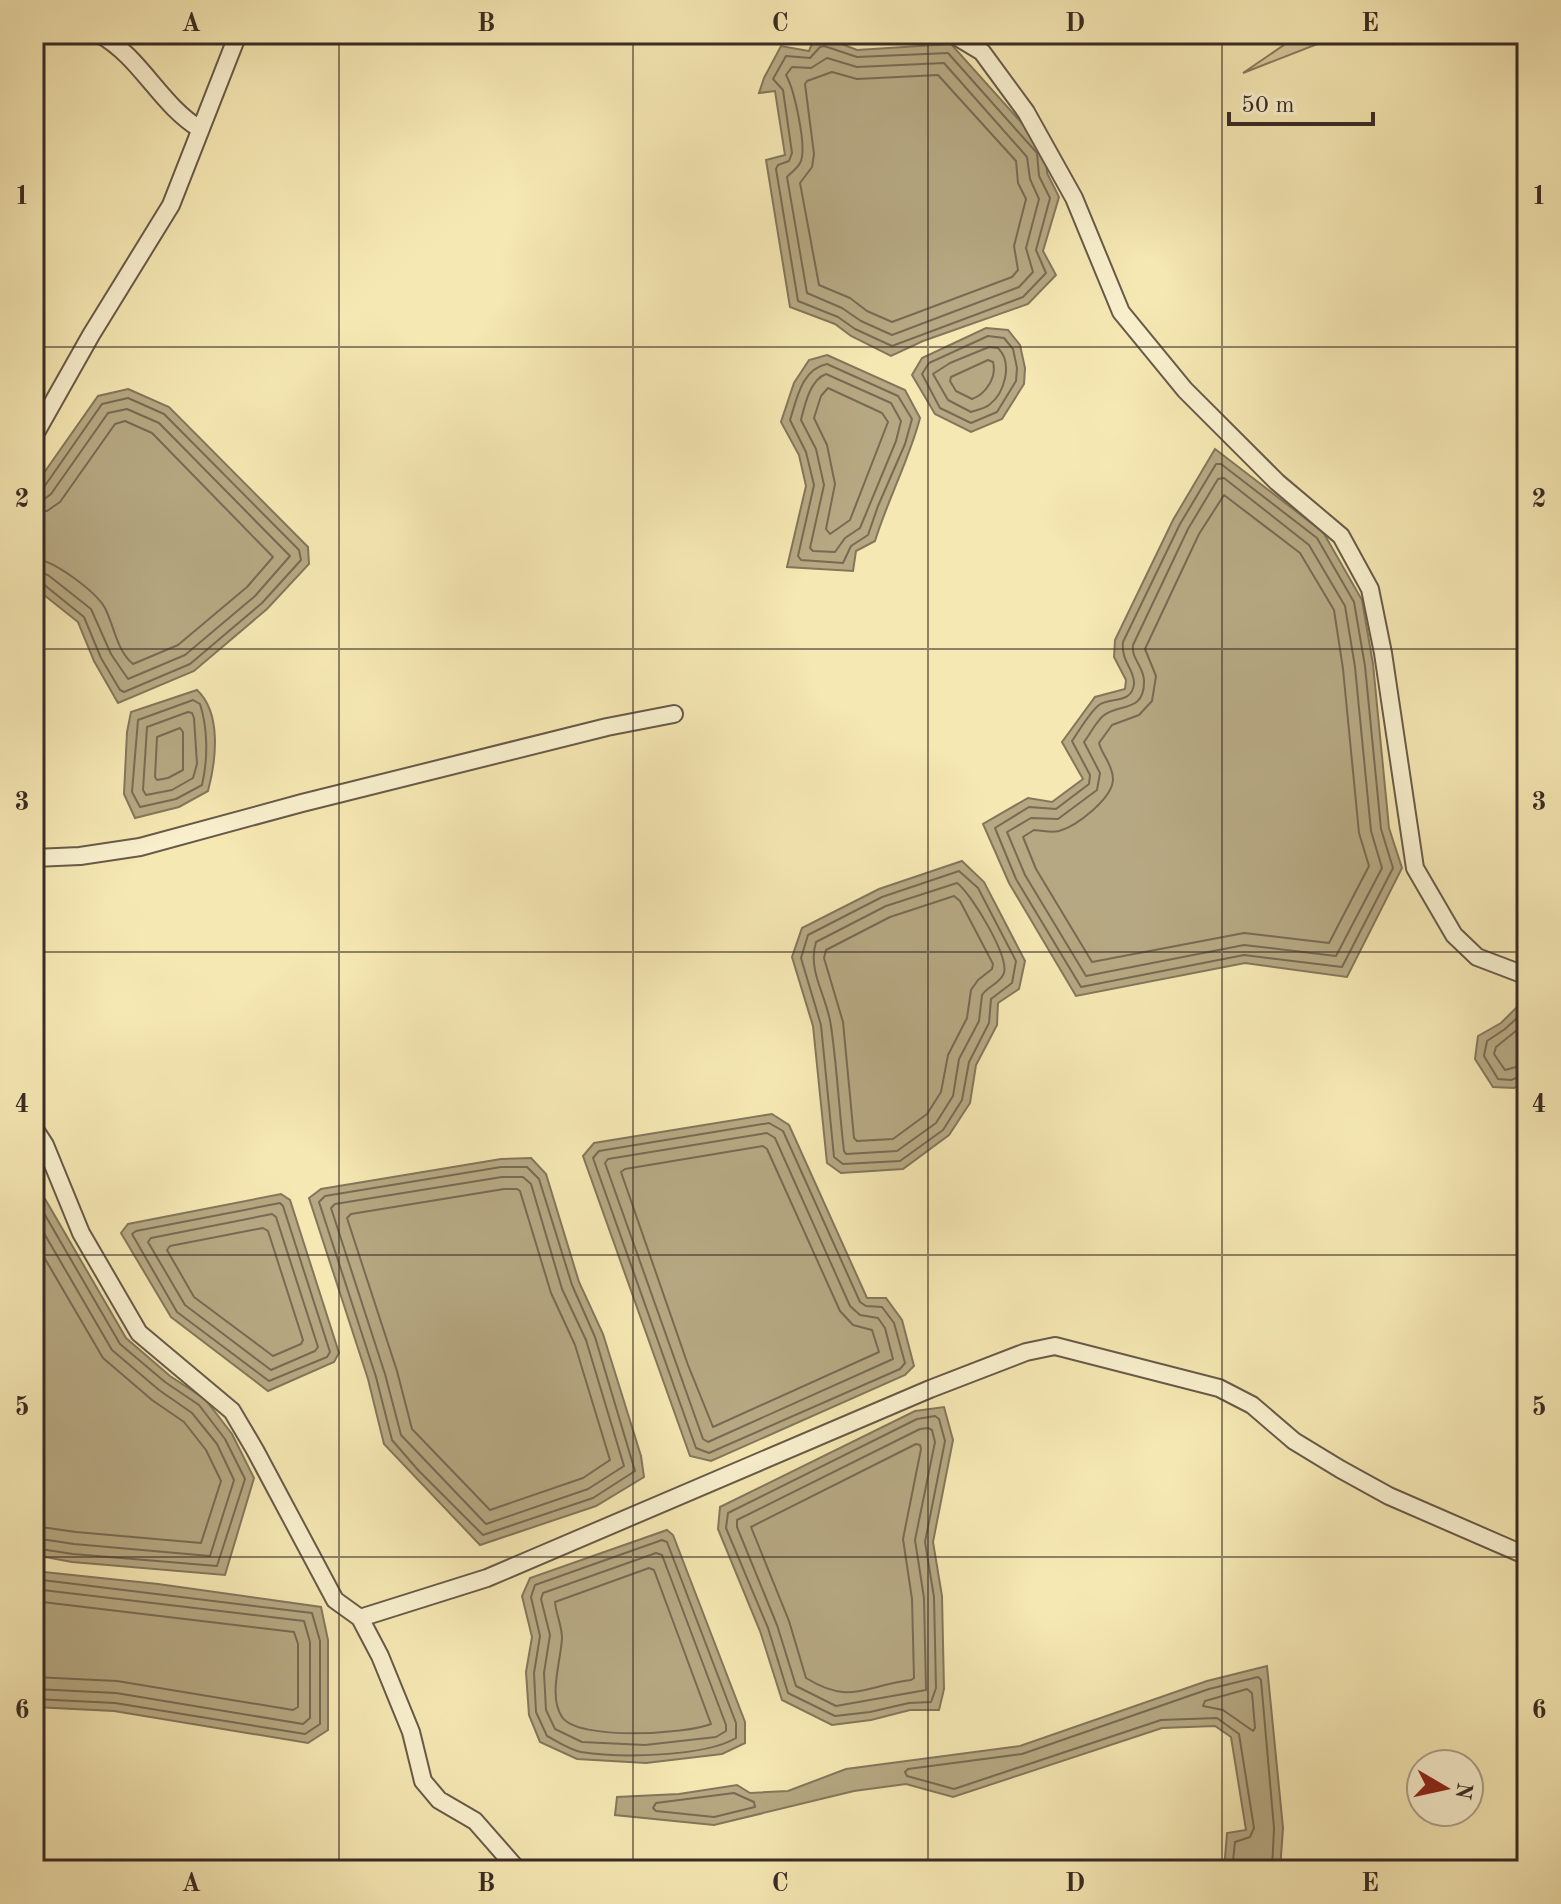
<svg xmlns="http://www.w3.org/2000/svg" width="1561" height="1904" font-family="'Old Standard TT',serif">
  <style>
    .green { fill: #d6c89b; stroke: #887a60; stroke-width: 2 }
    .water { fill: #b6a882; stroke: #84765c; stroke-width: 2 }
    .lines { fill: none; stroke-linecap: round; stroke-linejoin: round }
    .shore { stroke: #786a53; stroke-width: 2 }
    .minor-casing { stroke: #685a48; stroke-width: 20 }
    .minor { stroke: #f9f0ce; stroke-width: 16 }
    .grid { fill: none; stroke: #392b24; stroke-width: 2; stroke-opacity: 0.55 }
    .neatline { fill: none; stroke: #392b24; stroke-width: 3 }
    .grid-label { font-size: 26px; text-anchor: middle; font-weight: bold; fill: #392b24 }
  </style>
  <rect width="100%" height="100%" fill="#f6e8b3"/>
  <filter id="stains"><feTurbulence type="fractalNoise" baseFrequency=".0025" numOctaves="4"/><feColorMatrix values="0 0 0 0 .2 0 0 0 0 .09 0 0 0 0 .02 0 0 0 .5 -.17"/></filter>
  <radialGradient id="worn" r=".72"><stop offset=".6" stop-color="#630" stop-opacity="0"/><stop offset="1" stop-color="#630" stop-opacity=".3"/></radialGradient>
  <path class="green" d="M1300,34H1343L1243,73Z"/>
  <path class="water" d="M816,34L857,50L951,44L1046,150L1047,173L1059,197L1043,251L1056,275L1028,304L923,341L891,356L851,336L835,324L790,307L766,160L785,155L775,91L759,93L764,78L781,46L809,51Z
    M986,328L1008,330L1020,345L1025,368L1024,384L1002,419L971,432L935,414L912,375L922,358Z
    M827,355L905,390L920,418C909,460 888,499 875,541L856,551L853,571L787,567L806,486L799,455L781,422L794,383L809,360Z
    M128,389L169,407L308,547L309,564L267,609L194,671L118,703L94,661L78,622L34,587V487L98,396Z
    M1215,449L1323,532L1362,600L1373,664L1389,828L1402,868L1347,977L1245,963L1076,996L1009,883L983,824L1028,798L1052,802L1083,779L1062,742L1095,697L1125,689L1126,680L1114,657L1115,640L1173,520Z
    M197,690C222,713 216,761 208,791L179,807L135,818L124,794L127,732L131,712Z
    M962,861L984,882L1025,961L1019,989L998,1003L997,1025L976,1065L970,1103L949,1135L903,1169L841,1173L827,1163L813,1026L792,957L802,928L879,889Z
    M1523,1001L1527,1002V1080L1514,1088L1493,1087L1475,1059L1478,1036L1501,1023Z
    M772,1114L789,1125L867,1298H886L902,1320L914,1366L905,1375L711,1461L690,1456L583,1156L594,1143Z
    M531,1158L546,1174L579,1282L603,1334L641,1456L644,1477L596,1506L480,1545L384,1444L368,1379L309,1198L321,1189L501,1159Z
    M34,1180L126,1338L170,1376L205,1399L232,1434L254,1478L225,1575L72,1562L34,1555Z
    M281,1194L290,1200L339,1353L334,1362L268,1391L171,1317L121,1233L128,1224Z
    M944,1407L953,1440L933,1542L942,1596L944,1689L939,1710H910L871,1720L832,1725L782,1700L760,1631L718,1529L720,1507L915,1411Z
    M667,1530L673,1535L745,1722V1743L722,1754L646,1763L577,1759L540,1742L529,1715L526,1672L532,1637L522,1596L530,1578Z
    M34,1571L158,1584L321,1607L328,1640V1730L308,1743L114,1711L34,1707Z
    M1267,1666L1283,1828L1280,1870H1224L1227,1833L1246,1830L1231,1737L1215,1726L1162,1728L953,1797L906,1784L854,1791L714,1825L615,1815L617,1797L679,1794L737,1785L750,1793L788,1791L846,1769L1020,1746L1207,1681Z"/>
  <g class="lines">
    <path class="shore" d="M824,46L857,57L948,53L1037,153L1039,176L1050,198L1036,250L1046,273L1023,297L892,346L855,329L838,317L798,301L776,169L778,165L789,161L792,153L783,90L773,79L786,56L810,58L820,47Z
      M827,58L857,67L944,63L1027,157L1030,179L1039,199L1026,248L1033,272L1019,287L892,335L861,321L842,308L807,293L787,177C791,172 797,169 800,163C808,149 794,89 786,75L792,67L811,68Z
      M832,72L857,79L938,75L1016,161L1018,183L1026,199L1014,246L1018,270L1012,277L892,322L867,311L850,298L819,285L800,183L812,167L814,154L805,84L807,81Z
      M988,336L1004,338L1013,349L1017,368L1016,381L997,412L971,423L940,408L922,374L929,363Z
      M989,347L998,348C1013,363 1005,393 989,405C984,409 976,410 971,412L948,400L933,374L950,363Z
      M988,360L993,362C997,377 986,394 972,399L956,391L950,381L951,377Z
      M827,364L898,396L912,419L905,444L878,506L868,535L851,546L843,563L801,560L798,556L814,485L806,452L790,420C797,398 802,369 827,364Z
      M826,374L891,403L901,421L896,441L860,528L845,538L835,552L813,551L810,548L824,485L816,449L801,420C805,404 810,380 826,374Z
      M828,388L882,413L888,422L850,520L830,534L826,529L835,484L827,445L814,418L821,396Z
      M1216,464H1221L1317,538L1354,602L1365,666L1381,829L1393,868L1342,967L1244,955L1081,987L1016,879L995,828L1029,807L1056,809L1089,784L1090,775L1072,741C1079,731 1089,713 1099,705C1110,697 1132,704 1134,684C1135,669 1121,663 1123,642L1180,524Z
      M1224,478L1309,545L1345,606L1355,667L1371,831L1382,868L1336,956L1244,945L1086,976L1025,875L1007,832L1031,818L1058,819L1097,790L1100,773L1084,742C1090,734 1096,722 1103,716C1119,703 1144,713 1144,682C1145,668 1131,659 1133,645L1188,529L1218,479Z
      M34,490L44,487L102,404L128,398L164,414L299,550L301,560L262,603L190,664L124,692L120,690L101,658L84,617L42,583L34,581
      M1224,495L1300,553L1334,610L1343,669L1359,833L1369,866L1329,943L1244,933L1092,962L1036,869L1023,837L1034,830C1042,831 1051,833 1059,831C1077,826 1113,798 1113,779C1113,765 1102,755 1099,743L1112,725L1139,715L1152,701L1156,676L1145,649L1199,534Z
      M34,501L43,500L51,494L108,413L127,409L159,423L290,556L255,596L185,655L128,679L111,654L91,609L48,575L34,571
      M34,513L47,511L60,502L115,424L125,421L152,433L273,557L247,587L178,645L133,664C117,651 114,626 105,608C96,592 53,559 34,559
      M193,700L200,704C208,729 208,759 202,785L176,799L140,807L132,792L138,720Z
      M188,712L192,713L194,718L197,764L193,778L172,790L146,795L143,790L147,727Z
      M180,728L183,732V770L168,778L157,780L155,777L157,737Z
      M959,871L978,888L1016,961L1012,983L991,999L989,1023L969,1062L962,1100L943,1130L900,1161L843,1164L834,1157L821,1025L801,958L808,935L882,897Z
      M957,883C971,893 1009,956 1004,973C1001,983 988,986 982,995L979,1021L959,1059L953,1096L936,1123L897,1151L846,1154L844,1151C839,1109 837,1067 831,1026C827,996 807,971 816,942L886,906Z
      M954,896L960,901L993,964L992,969L978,980L971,990L967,1018L948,1055L941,1092L927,1114L893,1139L857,1141L854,1138L843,1022L824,958L826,950L890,917Z
      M1527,1009L1505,1029L1487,1041L1484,1056L1498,1079L1511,1080L1527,1074
      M1527,1022L1496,1047L1494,1054L1505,1070L1527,1064
      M769,1123L783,1131L860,1302L866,1306L882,1307L894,1323L905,1363L900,1369L709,1453L696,1448L593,1158L599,1151Z
      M767,1133L775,1138L850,1306L860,1315L878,1318L885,1328L893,1359L708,1442L703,1439L605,1163L608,1159Z
      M763,1146L767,1149L840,1311L853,1325L872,1330L879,1352L713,1427L688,1365L621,1172L625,1169Z
      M501,1167H527L539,1179L572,1285L595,1337L635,1471L593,1498L483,1535L418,1470L392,1440L376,1377L319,1202L325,1196Z
      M502,1177H523L531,1184L562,1289L586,1340L624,1466L588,1489L486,1524L401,1435L385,1374L331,1208L335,1204Z
      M504,1189H517L520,1191L551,1293L575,1345L610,1460L583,1478L490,1510L412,1429L397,1371L347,1218L351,1214Z
      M34,1196L120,1344L165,1382L199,1405L225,1439L245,1479L217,1566L73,1554L34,1548
      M280,1203L283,1206L330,1352L327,1357L269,1381L177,1312L132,1234L136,1231Z
      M272,1214L276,1217L318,1347L315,1351L271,1370L185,1305L148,1242L151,1238Z
      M34,1216L112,1350L159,1390L192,1413L217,1444L234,1480L210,1556L74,1544L34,1538
      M263,1228L268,1231L303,1340L301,1344L273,1356L194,1297L167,1250L170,1246Z
      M34,1240L103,1358L152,1400L184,1422L206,1450L221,1481L201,1543L76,1532L34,1526
      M935,1416L939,1419L945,1441L925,1542L934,1597L936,1688L931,1702L909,1703L870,1712L835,1716L788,1693L768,1628L726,1528L728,1513L917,1419Z
      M928,1428L932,1430L935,1442L915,1540L924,1598L926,1690L836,1706L796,1686L777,1625L737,1527V1520L920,1429Z
      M916,1444L920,1445L921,1449L903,1539L912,1599L914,1678L911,1680C866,1685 851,1706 806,1678L789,1621L751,1527Z
      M662,1540L667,1542L736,1723V1738C704,1757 619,1758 581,1752C570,1750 558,1742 547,1736L536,1712L534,1673L540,1636L531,1597L535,1585Z
      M656,1553L662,1555L726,1725V1731L716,1737L645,1745L582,1742L555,1729L546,1710L544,1673L550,1635L541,1599L543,1593Z
      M649,1568L654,1570L711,1724C687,1734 578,1741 562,1717C548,1696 561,1661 562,1638C562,1626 556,1614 555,1602Z
      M34,1579L312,1613L320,1641V1724L305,1734L115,1703L34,1699
      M34,1589L304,1621L310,1642V1718L303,1724L116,1693L34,1689
      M34,1601L294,1632L298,1644V1707L293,1710L117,1681L34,1677
      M1247,1689L1252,1693L1255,1728L1253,1731L1223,1710L1203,1706L1205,1701Z
      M734,1793L754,1802L755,1807L714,1817L656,1811L653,1808L656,1803Z
      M1232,1870L1235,1842L1250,1837L1254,1828L1239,1734L1217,1718L1161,1720L954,1789L907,1776L905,1772L908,1769L1022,1754L1209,1689L1258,1677L1261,1680L1274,1828L1272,1870"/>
    <g class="minor-casing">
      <path id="minor" d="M99,34C141,57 160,105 200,129
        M952,34L982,52L1026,112L1074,198L1121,312L1185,390L1277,482L1341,536L1370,589L1383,653L1415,868L1454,935L1477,957L1527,976
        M34,436L91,335L171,205L238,34
        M34,858L80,856L140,847L302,803L607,727L674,714
        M34,1128L45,1145L81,1233L139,1333L232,1411L255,1450L335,1600L360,1618L380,1656L411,1732L423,1781L439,1800L475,1821L518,1870
        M360,1618L487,1578L930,1389L1026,1352L1055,1346L1219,1388L1252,1405L1294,1441L1340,1469L1389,1496L1527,1556"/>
    </g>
    <use href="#minor" class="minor"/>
  </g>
  <path class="grid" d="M339,34V1870M633,34V1870M928,34V1870M1222,34V1870M34,347H1527M34,649H1527M34,952H1527M34,1255H1527M34,1557H1527"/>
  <rect width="1561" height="1904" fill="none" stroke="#f6e8b3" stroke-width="88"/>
  <g transform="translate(1445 1788) rotate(99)"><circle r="38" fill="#f9f0ce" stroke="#aca18a" stroke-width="2"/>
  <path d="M0-6L14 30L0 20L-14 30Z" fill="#8f2418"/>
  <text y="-12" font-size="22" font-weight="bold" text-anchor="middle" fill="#392b24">N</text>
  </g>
  <path d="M1229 112v12h144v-12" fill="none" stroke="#392b24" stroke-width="4"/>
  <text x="1241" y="112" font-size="24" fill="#392b24" stroke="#f9f0ce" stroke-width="6" paint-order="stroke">50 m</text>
  <rect x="44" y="44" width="1473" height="1816" class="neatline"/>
  <g class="grid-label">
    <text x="191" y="31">A</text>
    <text x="486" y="31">B</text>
    <text x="780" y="31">C</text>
    <text x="1075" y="31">D</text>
    <text x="1370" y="31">E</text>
    <text x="22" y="204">1</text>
    <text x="1539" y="204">1</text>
    <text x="22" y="507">2</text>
    <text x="1539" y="507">2</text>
    <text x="22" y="810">3</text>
    <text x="1539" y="810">3</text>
    <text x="22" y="1112">4</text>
    <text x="1539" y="1112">4</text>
    <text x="22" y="1415">5</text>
    <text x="1539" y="1415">5</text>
    <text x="22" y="1718">6</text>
    <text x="1539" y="1718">6</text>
    <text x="191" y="1891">A</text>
    <text x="486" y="1891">B</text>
    <text x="780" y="1891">C</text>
    <text x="1075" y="1891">D</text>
    <text x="1370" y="1891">E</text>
  </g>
  <rect width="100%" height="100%" filter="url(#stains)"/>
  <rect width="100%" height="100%" fill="url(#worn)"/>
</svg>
